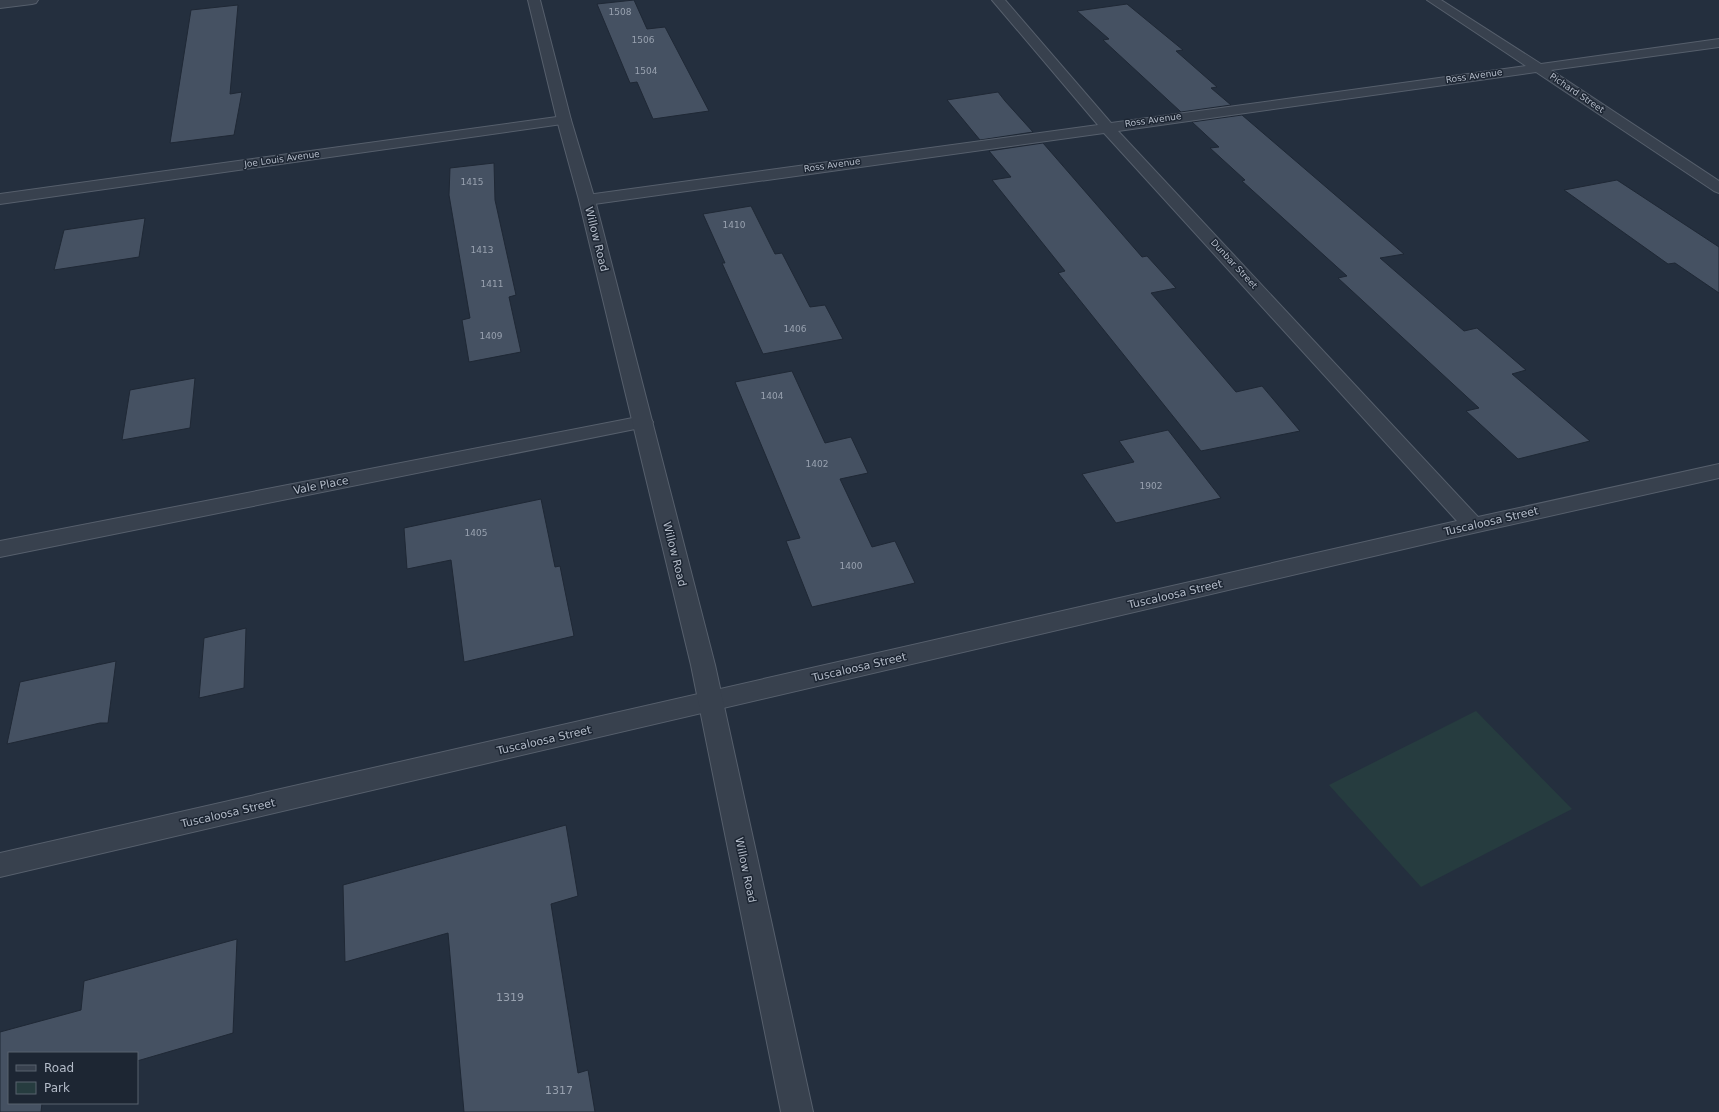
<svg xmlns="http://www.w3.org/2000/svg" width="1719" height="1112" font-family="'DejaVu Sans',sans-serif">
  <style>
    .green { fill: #263c3f }
    .building { fill: #455162; stroke: #1f2835 }
    .lines { fill: none; stroke-linecap: round; stroke-linejoin: round }
    .minor-casing { stroke: #565f6c; stroke-width: 2 }
    .tertiary-casing { stroke: #565f6c; stroke-width: 2 }
    .minor { fill: #38414e; fill-rule: evenodd }
    .tertiary { fill: #38414e; fill-rule: evenodd }
    .labels { text-anchor: middle; stroke-width: 3; stroke-linejoin: round; paint-order: stroke }
    .number-label { font-size: 9px; fill: #98a1af }
    .far-street-label { font-size: 9px; fill: #b4bcc9; stroke: #1d2633 }
    .street-label { font-size: 11px; fill: #b4bcc9; stroke: #1d2633 }
    .near-number-label { font-size: 11px; fill: #98a1af }
  </style>
  <rect width="100%" height="100%" fill="#242f3e"/>
  <path class="green" d="M1476,711L1572,809L1421,887L1329,785Z"/>
  <path class="building" d="M634,0L647,29L665,27L709,111L653,119L637,82L630,83L597,4Z
    M1127,4L1183,50L1176,51L1217,87L1211,88L1231,105L1181,112L1103,40L1109,39L1077,11Z
    M238,5L230,94L242,92L234,135L170,143L191,10Z
    M998,92L1005,101L1033,132L980,140L947,100Z
    M1242,115L1404,254L1380,258L1464,331L1477,328L1526,370L1512,374L1590,441L1518,459L1466,411L1479,408L1338,278L1347,276L1242,181L1245,180L1210,148L1219,147L1192,122Z
    M1043,143L1142,257L1147,256L1176,288L1151,293L1236,392L1262,386L1300,431L1201,451L1058,273L1065,271L992,180L1011,177L989,151Z
    M494,163L495,200L516,295L509,297L521,352L469,362L462,320L470,318L449,195L450,168Z
    M1617,180L1719,247V293L1675,263L1668,264L1564,190Z
    M751,206L775,254L782,253L810,307L825,305L843,339L763,354L722,263H725L703,214Z
    M145,218L139,257L54,270L64,230Z
    M792,371L825,443L851,437L868,473L840,479L872,547L895,541L915,583L812,607L786,541L800,538L735,382Z
    M195,378L190,428L122,440L130,390Z
    M1168,430L1221,498L1116,523L1082,474L1134,462L1119,441Z
    M541,499L555,567L560,566L574,636L464,662L451,560L407,569L404,528Z
    M246,628L244,688L199,698L204,638Z
    M116,661L108,723H100L7,744L20,682Z
    M566,825L578,896L551,904L578,1073L588,1070L595,1112H464L448,933L345,962L343,885Z
    M237,939L233,1033L137,1061V1053H9V1103H42L41,1112H0V1032L81,1010L84,981Z"/>
  <g class="lines">
    <g class="minor-casing">
      <path id="minor" d="M0,0H38L36,3L32,4L0,8Z
        M992,0H1005L1111,123L1526,66L1427,0H1441L1541,64L1719,39V47L1551,70L1719,181V193L1714,191L1536,72L1118,131L1478,517L1719,464V478L1451,538L0,877V853L1457,521L1104,133L587,205L581,203L579,200L581,197L587,195L1098,125Z
        M564,116L569,117L571,120L569,123L0,204V194Z
        M643,416L650,418L653,422L650,426L0,557V541Z"/>
    </g>
    <g class="tertiary-casing">
      <path id="tertiary" d="M528,0H540L571,120L595,200L715,665L813,1112H781L691,665L579,200L557,120Z"/>
    </g>
    <use href="#minor" class="minor"/>
    <use href="#tertiary" class="tertiary"/>
  </g>
  <g class="labels">
    <g class="number-label">
      <text x="620" y="15">1508</text>
      <text x="643" y="43">1506</text>
      <text x="646" y="74">1504</text>
      <text x="472" y="185">1415</text>
      <text x="734" y="228">1410</text>
      <text x="482" y="253">1413</text>
      <text x="492" y="287">1411</text>
      <text x="795" y="332">1406</text>
      <text x="491" y="339">1409</text>
      <text x="772" y="399">1404</text>
      <text x="817" y="467">1402</text>
      <text x="1151" y="489">1902</text>
      <text x="476" y="536">1405</text>
      <text x="851" y="569">1400</text>
    </g>
    <g class="far-street-label">
      <text transform="translate(1474 76) rotate(-8)" y="3">Ross Avenue</text>
      <text transform="translate(1577 93) rotate(34)" y="3">Pichard Street</text>
      <text transform="translate(1153 120) rotate(-8)" y="3">Ross Avenue</text>
      <text transform="translate(282 159) rotate(-8)" y="3">Joe Louis Avenue</text>
      <text transform="translate(832 165) rotate(-8)" y="3">Ross Avenue</text>
      <text transform="translate(1234 264) rotate(47)" y="3">Dunbar Street</text>
    </g>
    <g class="street-label">
      <text transform="translate(597 239) rotate(76)" y="4">Willow Road</text>
      <text transform="translate(321 485) rotate(-11)" y="4">Vale Place</text>
      <text transform="translate(1491 521) rotate(-13)" y="4">Tuscaloosa Street</text>
      <text transform="translate(675 554) rotate(76)" y="4">Willow Road</text>
      <text transform="translate(1175 594) rotate(-13)" y="4">Tuscaloosa Street</text>
      <text transform="translate(859 667) rotate(-13)" y="4">Tuscaloosa Street</text>
      <text transform="translate(544 740) rotate(-13)" y="4">Tuscaloosa Street</text>
      <text transform="translate(228 813) rotate(-13)" y="4">Tuscaloosa Street</text>
      <text transform="translate(746 870) rotate(78)" y="4">Willow Road</text>
    </g>
    <g class="near-number-label">
      <text x="510" y="1001">1319</text>
      <text x="559" y="1094">1317</text>
    </g>
  </g>
  <rect x="8" y="1052" width="130" height="52" fill="#1d2633" stroke="#59626f"/>
  <rect x="16" y="1065" width="20" height="6" fill="#38414e" stroke="#59626f"/>
  <text x="44" y="1072" font-size="12" fill="#b4bcc9">Road</text>
  <rect x="16" y="1082" width="20" height="12" fill="#263c3f" stroke="#59626f"/>
  <text x="44" y="1092" font-size="12" fill="#b4bcc9">Park</text>
</svg>
